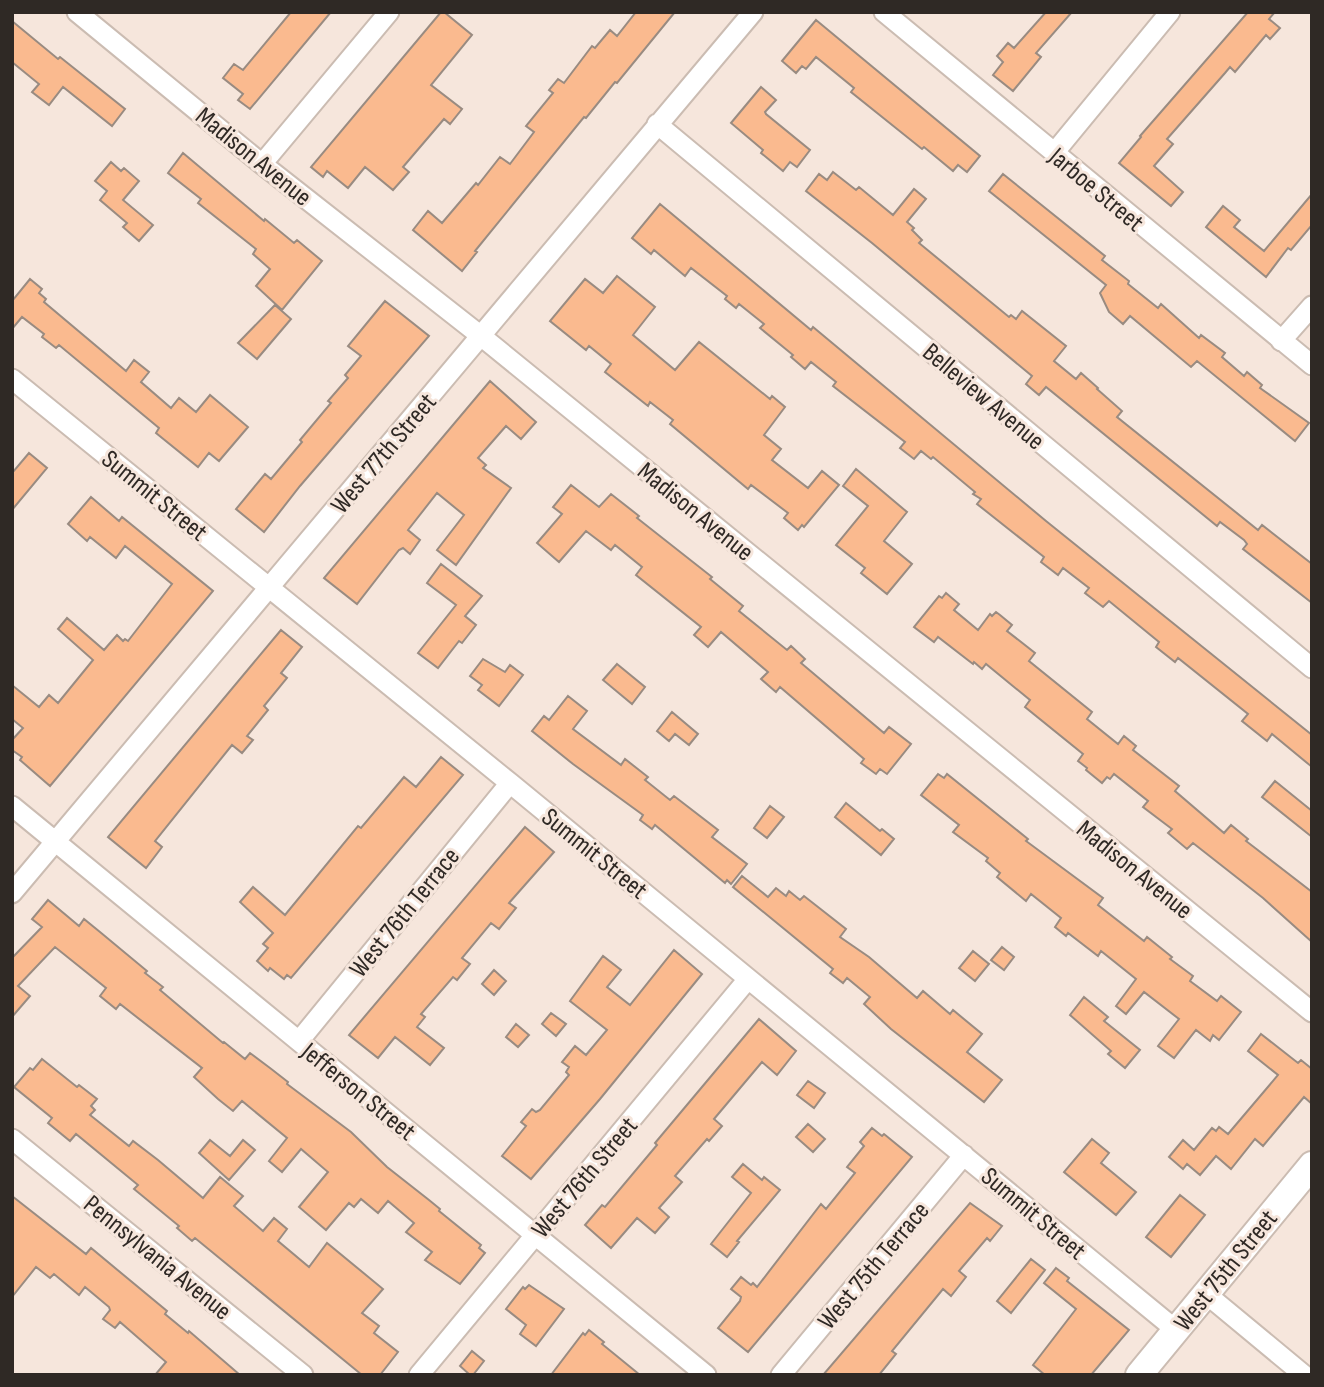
<svg xmlns="http://www.w3.org/2000/svg" width="1324" height="1387" font-family="'Sofia Sans Condensed',sans-serif">
  <style>
    .building { fill: #faba8f; stroke: #998b81; stroke-width: 2 }
    .lines { fill: none; stroke-linecap: round; stroke-linejoin: round }
    .street-casing { stroke: #cbbcb2; stroke-width: 23 }
    .secondary-casing { stroke: #cbbcb2; stroke-width: 30 }
    .street { stroke: #fff; stroke-width: 19 }
    .secondary { stroke: #fff; stroke-width: 26 }
    .labels { text-anchor: middle; stroke-width: 6; stroke-linejoin: round; paint-order: stroke }
    .street-label { font-size: 26px; fill: #2f2925; stroke: #f6e6dc }
  </style>
  <rect width="100%" height="100%" fill="#f6e6dc"/>
  <path class="building" d="M291,12H331L250,109L238,100L243,94L223,78L234,64L243,70Z
    M441,12H444L472,35L431,85L462,109L450,124L444,119L403,167L409,172L393,190L365,167L348,188L327,171L323,177L311,167Z
    M636,12H675L617,83L615,82L586,118L584,117L475,251L477,252L462,271L413,230L428,211L442,223L476,183L478,185L500,157L510,164L534,132L526,126L553,93L549,90L558,79L564,83L592,46L595,48L610,30L617,36Z
    M1046,12H1072L1036,53L1041,57L1013,91L993,75L1003,62L997,56L1008,43L1014,48Z
    M1248,12H1275L1269,19L1280,28L1270,39L1266,35L1235,72L1230,67L1225,73L1167,139L1173,144L1154,166L1183,192L1171,206L1119,163L1141,137L1140,136Z
    M816,20L980,156L967,172L958,165L953,171L924,147L922,149L851,92L854,88L816,57L806,69L802,66L796,73L782,61Z
    M12,21L58,59L60,57L125,109L112,126L63,87L49,105L32,92L39,84L12,62Z
    M761,87L776,100L765,112L766,114L810,150L797,167L790,162L783,171L761,153L763,150L731,123Z
    M183,153L264,221L265,219L294,243L297,240L322,261L282,310L256,286L270,269L253,254L256,249L198,203L201,199L168,173Z
    M111,162L121,171L124,168L139,181L123,200L153,225L139,241L123,227L127,223L100,200L107,191L95,181Z
    M833,172L856,190L859,187L893,215L914,189L926,199L907,222L914,228L912,230L922,240L919,243L1009,317L1011,315L1016,319L1022,311L1066,346L1054,361L1076,379L1081,373L1098,388L1097,389L1122,411L1117,417L1258,530L1262,525L1312,564V603L1243,549L1247,544L1244,540L1220,522L1217,526L1046,387L1039,395L1026,384L1032,376L872,243L806,191L819,174L827,180Z
    M1003,174L1105,256L1102,260L1129,281L1128,284L1158,308L1161,304L1199,338L1201,335L1225,353L1222,357L1244,376L1247,372L1262,385L1260,388L1309,423L1295,441L1197,361L1191,367L1130,316L1123,324L1109,312L1100,293L1106,285L989,191Z
    M1312,194V225L1291,250L1288,248L1266,277L1206,227L1223,206L1240,220L1234,227L1264,251Z
    M660,204L811,330L813,327L1046,521L1312,735V767L1272,734L1267,741L1242,721L1248,714L1178,658L1175,662L1156,647L1159,642L1109,601L1103,607L1085,593L1089,588L1063,568L1058,575L1041,562L1044,557L977,504L981,499L973,494L975,492L933,457L931,459L921,451L914,459L900,448L905,442L833,386L836,382L811,362L805,369L791,357L793,355L760,328L764,324L739,304L736,308L725,299L727,296L691,268L685,276L654,250L651,254L632,238Z
    M617,276L655,307L633,335L675,370L699,342L770,399L772,396L785,407L764,435L781,449L772,460L808,488L822,471L839,485L804,527L802,525L798,530L784,518L788,513L751,485L748,489L670,424L673,420L650,402L648,406L605,372L611,364L589,346L586,350L550,321L585,279L603,293Z
    M30,279L42,289L39,293L46,299L44,302L126,371L134,360L149,372L141,382L171,408L179,398L196,412L210,395L248,427L219,461L209,453L198,467L156,433L159,428L59,345L56,348L42,337L44,334L22,317L12,329V301Z
    M385,301L429,336L300,486L264,532L236,509L265,474L271,479L302,442L300,440L331,403L328,401L348,378L345,375L361,356L348,346Z
    M275,305L291,319L257,359L238,343Z
    M490,381L536,422L521,439L506,426L478,458L486,465L483,468L511,488L456,565L437,550L464,515L437,493L408,530L420,540L410,554L403,548L399,550L357,604L324,578Z
    M29,453L47,468L12,510V473Z
    M856,469L907,512L884,541L912,564L887,594L861,573L865,568L836,545L868,506L843,486Z
    M571,485L599,507L611,494L639,516L637,518L712,577L710,579L743,606L739,611L787,650L791,646L805,659L801,663L884,733L889,727L911,744L887,774L880,769L876,774L861,763L864,759L780,687L776,692L761,679L768,672L721,632L708,647L694,635L701,627L636,575L642,567L615,545L611,550L586,531L559,562L537,543L562,514L553,507Z
    M91,497L119,521L122,517L213,591L50,786L20,760L22,757L12,750V740L23,728L12,719V685L39,707L49,695L58,703L93,660L58,629L67,618L104,650L117,635L123,641L125,639L128,641L172,584L125,546L116,558L90,537L87,541L68,524Z
    M441,564L482,596L465,616L476,625L462,643L459,641L438,668L418,653L456,605L427,583Z
    M946,593L959,604L954,610L978,630L990,614L992,616L996,612L1000,615L1012,625L1007,631L1035,653L1029,661L1092,712L1087,719L1118,744L1124,736L1136,746L1133,750L1179,786L1175,791L1224,833L1231,825L1248,839L1246,841L1312,892V942L1263,898L1193,843L1187,849L1168,833L1172,829L1143,807L1148,801L1114,774L1110,779L1107,777L1102,783L1086,770L1087,768L1078,761L1083,754L1025,707L1030,700L986,664L982,669L974,662L973,664L938,637L934,642L914,627L939,596L942,598Z
    M281,630L302,647L281,673L287,678L264,706L268,710L247,736L253,740L242,753L232,745L155,841L162,847L146,868L108,837Z
    M483,659L505,672L510,665L523,675L499,706L478,690L482,685L470,676Z
    M617,664L645,687L632,704L603,680Z
    M568,696L587,711L573,729L621,765L625,759L648,777L645,780L670,800L674,796L718,830L712,837L747,864L731,884L727,880L725,883L655,825L652,829L640,820L643,815L573,764L532,731L544,716L549,720Z
    M672,712L698,734L689,745L675,734L669,741L657,731Z
    M441,757L463,775L291,978L287,975L284,979L270,968L268,971L257,961L268,948L263,944L273,933L240,902L253,887L285,915L358,826L361,828L404,777L416,787Z
    M938,774L944,778L947,774L1028,839L1026,841L1103,898L1098,905L1144,941L1147,937L1172,957L1170,959L1193,976L1190,981L1217,1001L1221,996L1241,1012L1219,1040L1213,1035L1210,1041L1196,1030L1174,1058L1158,1046L1179,1019L1144,992L1126,1014L1116,1006L1136,979L1101,951L1098,956L1068,933L1066,936L1055,927L1061,918L1031,894L1026,901L997,877L1000,873L986,861L988,858L953,832L959,825L921,795Z
    M1275,781L1312,811V837L1262,797Z
    M846,803L880,831L882,829L894,839L881,855L835,817Z
    M770,806L784,817L767,838L754,828Z
    M525,827L554,852L509,903L516,908L499,929L491,923L462,958L470,964L457,980L453,977L421,1014L425,1017L417,1027L444,1048L430,1065L395,1037L378,1058L349,1035Z
    M742,876L768,897L776,888L786,896L789,891L800,900L804,896L846,929L840,937L869,957L917,998L923,991L950,1014L953,1010L982,1034L967,1052L1002,1080L984,1102L891,1029L864,1004L870,997L847,978L843,983L830,973L833,969L733,887Z
    M48,900L79,926L84,919L100,932L147,971L145,973L163,987L160,990L223,1043L224,1042L245,1059L250,1053L270,1068L288,1082L287,1084L351,1132L387,1167L429,1200L440,1209L439,1211L481,1245L479,1248L485,1253L460,1284L425,1260L432,1252L406,1232L414,1223L388,1201L378,1213L361,1199L354,1207L349,1203L326,1230L299,1207L328,1172L301,1149L282,1172L269,1161L287,1138L242,1101L233,1111L218,1099L194,1077L202,1068L120,1004L116,1009L100,996L106,988L55,947L18,986L30,996L12,1017V958L42,927L32,919Z
    M1002,947L1014,957L1004,970L991,960Z
    M674,950L702,974L600,1099L531,1179L502,1156L526,1126L521,1122L532,1109L536,1112L540,1110L569,1075L566,1072L569,1067L562,1062L575,1046L586,1055L607,1030L570,1001L603,956L621,970L607,987L630,1005Z
    M973,951L989,964L975,981L959,968Z
    M494,970L506,981L494,995L482,984Z
    M1084,997L1108,1017L1104,1021L1140,1050L1125,1068L1108,1054L1111,1051L1070,1015Z
    M551,1013L566,1024L556,1036L542,1024Z
    M759,1019L796,1051L777,1075L762,1062L714,1119L722,1126L709,1141L707,1139L675,1176L682,1182L659,1208L669,1217L655,1233L637,1218L611,1248L585,1225L602,1205L605,1207L657,1145L655,1143Z
    M516,1024L529,1035L518,1047L506,1037Z
    M1261,1034L1298,1063L1301,1060L1312,1069V1104L1304,1097L1263,1146L1255,1139L1231,1169L1216,1156L1200,1175L1187,1164L1183,1169L1169,1157L1183,1140L1194,1150L1212,1128L1216,1131L1219,1127L1228,1134L1278,1075L1248,1051Z
    M42,1059L77,1087L79,1085L97,1099L91,1106L95,1110L90,1115L129,1146L133,1141L158,1160L203,1198L220,1177L243,1196L234,1206L263,1231L274,1218L287,1229L278,1241L309,1267L327,1243L383,1289L362,1313L379,1326L374,1333L398,1352L380,1375H362L195,1238L192,1241L177,1228L179,1226L134,1189L138,1185L76,1134L70,1141L48,1123L52,1118L14,1087L30,1068L33,1070Z
    M808,1081L825,1093L814,1108L797,1095Z
    M808,1124L825,1139L813,1152L796,1137Z
    M872,1128L882,1136L884,1134L912,1157L748,1352L718,1328L740,1301L741,1297L731,1289L741,1277L751,1285L753,1283L757,1287L821,1204L826,1209L855,1173L847,1167L864,1146L860,1142Z
    M1092,1139L1109,1153L1101,1163L1136,1192L1116,1215L1064,1172Z
    M210,1140L230,1156L243,1140L255,1150L229,1180L199,1153Z
    M743,1164L762,1180L764,1177L780,1190L737,1241L739,1242L727,1257L711,1244L751,1193L732,1177Z
    M1180,1195L1205,1215L1171,1257L1146,1237Z
    M12,1196L86,1254L91,1248L167,1311L165,1314L188,1333L189,1331L240,1375H155L166,1362L120,1322L115,1328L103,1319L110,1310L109,1307L85,1287L79,1295L54,1274L50,1278L36,1267L12,1297Z
    M970,1203L1002,1226L990,1241L987,1238L959,1271L966,1277L951,1296L943,1289L892,1351L896,1354L879,1375H823Z
    M1031,1259L1045,1270L1011,1313L997,1301Z
    M1056,1268L1069,1278L1067,1281L1129,1330L1091,1375H1045L1033,1365L1076,1309L1044,1283Z
    M529,1285L564,1309L536,1346L520,1334L526,1325L506,1309L523,1287L525,1289Z
    M589,1330L604,1342L602,1344L640,1375H551L583,1333L585,1335Z
    M472,1351L484,1361L473,1375H470L460,1366Z"/>
  <g class="lines">
    <g class="street-casing">
      <path id="street" d="M77,12L262,164L481,336L1312,1012
        M884,12L1312,365
        M657,124L1312,668
        M1054,153L1170,12
        M262,164L389,12
        M1281,341L1312,306
        M12,379L510,783L1176,1330
        M12,806L706,1375
        M12,893L753,12
        M299,1041L510,783
        M12,1139L303,1375
        M1205,1293L1304,1375
        M419,1375L748,979
        M781,1375L964,1155"/>
    </g>
    <g class="secondary-casing">
      <path id="secondary" d="M1139,1375L1312,1165"/>
    </g>
    <use href="#street" class="street"/>
    <use href="#secondary" class="secondary"/>
  </g>
  <g class="labels">
    <g class="street-label">
      <text transform="translate(254 156) rotate(39)" y="9">Madison Avenue</text>
      <text transform="translate(1097 189) rotate(40)" y="9">Jarboe Street</text>
      <text transform="translate(984 396) rotate(40)" y="9">Belleview Avenue</text>
      <text transform="translate(383 453) rotate(-50)" y="9">West 77th Street</text>
      <text transform="translate(155 495) rotate(39)" y="9">Summit Street</text>
      <text transform="translate(696 511) rotate(39)" y="9">Madison Avenue</text>
      <text transform="translate(595 853) rotate(39)" y="9">Summit Street</text>
      <text transform="translate(1135 869) rotate(39)" y="9">Madison Avenue</text>
      <text transform="translate(404 912) rotate(-51)" y="9">West 76th Terrace</text>
      <text transform="translate(359 1091) rotate(39)" y="9">Jefferson Street</text>
      <text transform="translate(584 1177) rotate(-50)" y="9">West 76th Street</text>
      <text transform="translate(1034 1213) rotate(40)" y="9">Summit Street</text>
      <text transform="translate(158 1257) rotate(39)" y="9">Pennsylvania Avenue</text>
      <text transform="translate(873 1265) rotate(-50)" y="9">West 75th Terrace</text>
      <text transform="translate(1225 1270) rotate(-51)" y="9">West 75th Street</text>
    </g>
  </g>
  <rect width="1324" height="1387" fill="none" stroke="#2f2925" stroke-width="28"/>
</svg>
